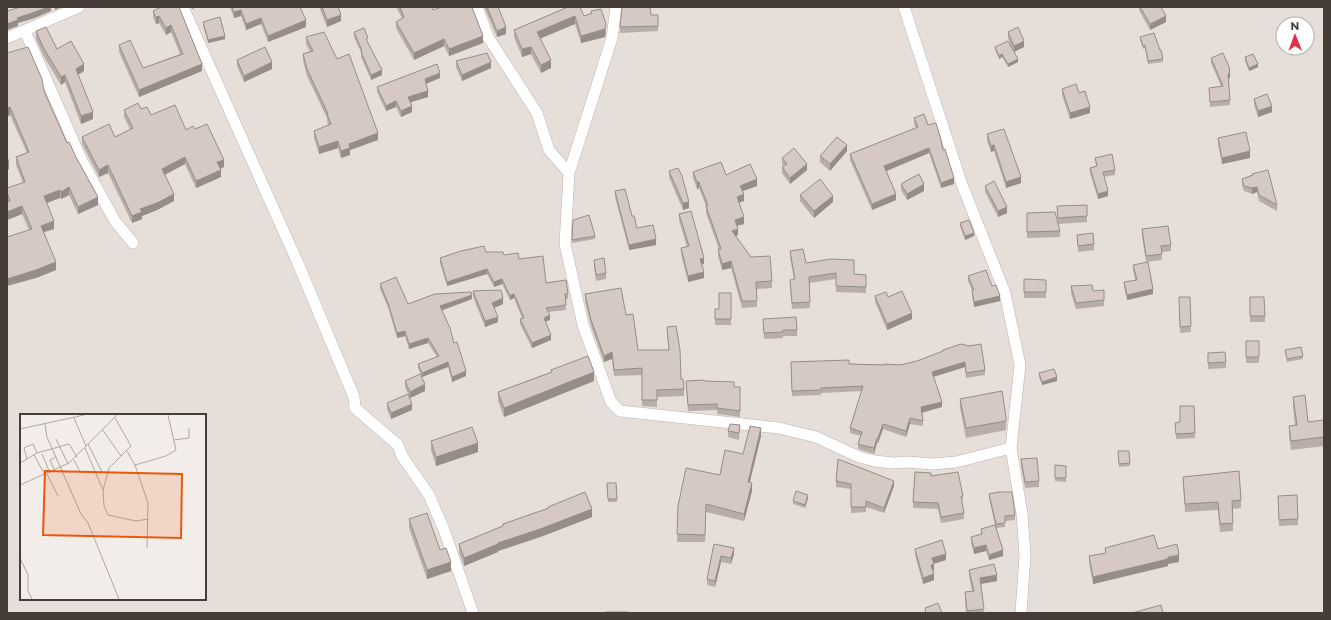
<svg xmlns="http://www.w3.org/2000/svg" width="1331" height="620" font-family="Montserrat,sans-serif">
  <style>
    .residential { fill: #e6ded8; fill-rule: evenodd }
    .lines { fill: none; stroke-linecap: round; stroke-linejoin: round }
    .minor-casing { stroke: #bdb3ad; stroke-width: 12 }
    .minor { stroke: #fff; stroke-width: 11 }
    .wall { fill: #b8ada8 }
    .shaded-wall { fill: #968d88 }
    .building { fill: #d6c9c3; stroke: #968d88 }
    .inset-road { fill: none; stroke: #aea7a2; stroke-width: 1 }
    .view { fill: #e8590c; fill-opacity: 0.15; stroke: #e8590c; stroke-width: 2 }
    .inset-edge { fill: none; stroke: #463d38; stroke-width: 2 }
  </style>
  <rect width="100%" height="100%" fill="#f3ede9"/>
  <path class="residential" d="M7,7H1324V613H7ZM1283,24H1307V48H1283ZM21,415H205V599H21Z"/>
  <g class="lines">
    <g class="minor-casing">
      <path id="minor" d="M183,7L297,261L354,397L355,408L398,445L402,456L429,495L444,530L473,613
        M477,7L488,37L537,113L549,150L569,173
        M616,7L612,38L569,173L565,244L583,325L611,402L620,411L779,428L816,437L859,457L875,461L893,463L908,462L933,464L956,462L1011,448
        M904,7L961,182L1005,293L1020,365L1011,448L1022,514L1025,555L1021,613
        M25,31L82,161L115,221L133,243
        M7,38L79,7"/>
    </g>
    <use href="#minor" class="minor"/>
  </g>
  <path class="wall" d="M161,7L202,71L139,97L119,52V45L143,68L180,54L171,32L166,35L159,23L156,24L153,18V11Z
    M230,7H301H300L306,27L268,42L261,24L246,30L241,16L234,18Z
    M319,7H338L341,21L327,27Z
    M396,7H432L433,10L483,43L449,56L444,46L414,60L396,28V22L402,18Z
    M484,7H498L506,34L497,37Z
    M568,7L584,16L591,13V11L606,32L605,37L581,43L575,24L540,38L551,68L541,73L531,54L522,57L514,37V30Z
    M1139,7H1161L1166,22L1150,30L1139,10Z
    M651,15H658V31L620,33V27Z
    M203,22L225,39L208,43L203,25Z
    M36,31L84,71L78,75L93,119L81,124L65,82L61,85L43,55L36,39Z
    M354,32L368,42L382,75L371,80L361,57V52L354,37Z
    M1008,32L1024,47L1014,52L1018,62L1008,67L1002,57L999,59L995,50V47L1012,49L1008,38Z
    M306,37L378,140L350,150V155L341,158L338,148L319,154L314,138V131L328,125L327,121V118L307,76L303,61V54L310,52L306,44Z
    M1140,37L1163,59V62L1148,64L1145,48L1143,49L1140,40Z
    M7,53L44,91L67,143L98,205L78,214L69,195L61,199L60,198L46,203L54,229L44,232L56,270L36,278L29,230L22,214L7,220V202H8L7,200V188L23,183L16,165V157L27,153L10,115L8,116L7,112Z
    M1245,57L1258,67L1249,71L1245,61Z
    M1211,58L1230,78H1228L1230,105L1210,107L1209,88L1221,86L1211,63Z
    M237,60L272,69L244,82L237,66Z
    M456,61L491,68L462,81L456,67Z
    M440,78L426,84L428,97L410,102L412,112L401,117L396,107L386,111L377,92V87Z
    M1062,89L1079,93L1090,113L1070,119L1062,95Z
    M1254,99L1272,112L1258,117L1254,105Z
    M141,109L151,115L186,130L195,129L224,167L220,169L221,177L196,188L185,164L165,175L174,201L157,210L142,216V219L132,223L108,173L99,177L82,144V137H115L130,129L124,117V110Z
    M914,118L928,125L943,150L954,184L941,188L929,153L886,171L896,200L872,210L850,160V154L916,128L914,124Z
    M987,134L1021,183L1006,188L994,151L991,152L987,141Z
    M1218,138L1250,158L1222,164L1218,144Z
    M847,151L830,171L820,162V156Z
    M782,158L807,170L790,184L782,173V167L784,166L782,164Z
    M1095,158L1115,170V175L1104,177L1108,196L1098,199L1090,173V168L1096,166Z
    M669,171L689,208L683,210L669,177Z
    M693,172L726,175L757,186L742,191L744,201L739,203L744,224L737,226L738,235L736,236L751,257L772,281V288L756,289L757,307L742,308L731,268L722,270L718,256V249H719L706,213V206L699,188L697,189L693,178Z
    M1252,175L1277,205V211L1259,201L1257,192L1252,194L1244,191L1242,185V179Z
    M901,184L924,191L907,200L901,190Z
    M985,186L1007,213L998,217L985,192Z
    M615,191L632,216L637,228L656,245L629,250L615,197Z
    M800,195L833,202L814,218L800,201Z
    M1057,206L1087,216V222L1058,224L1060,231V237L1027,238V213L1058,221Z
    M679,214L704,264H702L704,278L688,282L681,254V248L687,247L679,220Z
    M573,220L595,236V239L572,243Z
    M960,223L974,236L965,240L960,226Z
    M1142,229L1171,245V251L1161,252L1162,260L1146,262L1142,236Z
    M1077,235L1094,244V250L1078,252Z
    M790,251L806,263L854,274L866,275V293L836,292V279L809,283L810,308L792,309L790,285L794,280L790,257Z
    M486,252L504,255L519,259L546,283L568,294V299H565L566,310L548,312L550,320L545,322L551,340L532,348L520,324V319L522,318L514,298L510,300L502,284L494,287L487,274L447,286L440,263V258Z
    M594,260L606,273V279L596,281L594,266Z
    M1133,265L1153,294L1127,300L1124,287V282L1135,280L1133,270Z
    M968,276L992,286L1000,301L974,307L972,295V290L968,281Z
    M1024,279L1046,280V298H1024Z
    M380,284L408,304L472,299L442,310L466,376L452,382L448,367L422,377L418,368V364L437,357L428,343L409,349L405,336L397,338L388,307L380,289Z
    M1071,286L1093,291L1104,300V306L1076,309L1071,293Z
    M473,291L503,304L494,308L498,322L485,327L473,297Z
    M731,293V325H715V309H719Z
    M585,294L626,315L638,350H669L667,334V327L684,389V396L657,397V407L642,406V375L614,376L612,359L604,362L591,326L585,301Z
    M875,296L912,319L887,330L875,302Z
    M1179,297H1190L1191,332L1180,333Z
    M1250,297L1265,316V322H1250Z
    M763,319L797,330V336H783V338L764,339Z
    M1246,341H1259V363H1246Z
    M943,350L985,370V375L966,378L965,367L934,377L942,407L922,412L923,421V426L910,424L906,437L883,429L878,443H877L874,454L861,450L858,449V444L861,436L850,433V428L862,391L821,393V395L792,396L791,368L849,364L900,365L917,361L943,351Z
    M1285,350L1303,356V359L1287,362Z
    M1208,353L1226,362V368L1208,369Z
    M551,370L594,381L504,417L498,401V392L551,372Z
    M1039,373L1057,381L1042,385L1039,377Z
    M405,381L425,391L410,398L405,387Z
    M686,381H704L734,387H740V417L717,414V410L688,411Z
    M1293,397L1308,422L1324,420V446L1291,450L1289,435V426H1295L1293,406Z
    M960,399L1006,417V430L966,438L960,408Z
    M387,403L412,410L391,419L387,409Z
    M1194,406L1195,438L1176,439L1175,423L1180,422Z
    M740,425L739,440L728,437V431Z
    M761,436L749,483L752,491L744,521L706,512L705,542H677L678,506L720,475L743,454Z
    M431,441L478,452L436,466L431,450Z
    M1118,454L1130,463V466L1119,467Z
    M1021,459L1039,481V487L1025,488L1021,465Z
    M1055,465L1066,466V482L1055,481Z
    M931,476L963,496L962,502L964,513V519L941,523L938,509L913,508V502Z
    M1183,477L1241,500V508L1233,509V531L1220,532L1218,510L1185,512Z
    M836,481L894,486L884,513L866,507V512L851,513V489L836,487Z
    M607,483H616L617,502H608Z
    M989,494L1015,515V520L1005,521V527L996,528L1003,556L989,560L986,551L974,554L971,543V537L981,534V529L995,525L989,498Z
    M1278,496L1298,519V525L1279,526Z
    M808,498L805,508L793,504V501Z
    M548,507L592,517L543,536L498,551V552L464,566L459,552V544L503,526V524L548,508Z
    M409,519L440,550L451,571L427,579L409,528Z
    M714,544L734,554L731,564L721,562L715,587L707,585V579Z
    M1105,548L1158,549L1179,562L1168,564V566L1093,584L1089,563V556L1105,553Z
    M915,549L946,560L934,564V570H933L934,580L923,584L915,555Z
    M969,570L997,581L981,584L984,613H966L965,598V592L972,591L969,576Z"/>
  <path class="shaded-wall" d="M48,7H51V11L35,18L18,23V26L7,30V24L17,18Z
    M55,7H61L55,10Z
    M192,7H197L192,9Z
    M241,10V16L234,18V12Z
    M341,15V21L327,27V20Z
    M159,16V23L156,24V17Z
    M575,16V24L537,40V32Z
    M1166,16V22L1150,30V24Z
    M261,18V24L246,30V24Z
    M306,20V27L268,42V36Z
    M606,24L605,37L581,43V36Z
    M171,25V32L166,35V28Z
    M506,27V34L497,37V31Z
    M225,36V39L208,43V40Z
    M483,36V43L449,56V49Z
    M444,39V46L414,60V53Z
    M1024,41V47L1014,52V46Z
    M531,47V54L522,57V49Z
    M1002,54V57L999,59V56Z
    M1018,59V62L1008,67V64Z
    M551,60V68L541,73V65Z
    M272,62V69L244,82V76Z
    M491,62V68L462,81V75Z
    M84,64V71L76,76V69Z
    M202,64V71L139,97V90Z
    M1258,64V67L1249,71V68Z
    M1230,69V78L1228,79V74L1229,70Z
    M382,70V75L371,80V75Z
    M440,73V78L425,84V79Z
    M65,75V82L61,85V77Z
    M428,91V97L408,103V97Z
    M396,101V107L386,111V106Z
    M412,106V112L401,117V111Z
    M1272,106V112L1258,117V111Z
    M10,107V115L8,116V108Z
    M1090,107V113L1070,119V113Z
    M93,112V119L81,124V116Z
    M378,133V140L350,150V155L341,158V151L349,144Z
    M338,141V148L319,154V147Z
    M847,145V151L830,171V164Z
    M994,145V151L991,152V146Z
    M929,148V153L884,172V166Z
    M1250,151V158L1222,164V158Z
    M185,157V164L162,176V169Z
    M224,160V167L217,170V162Z
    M9,162V169L7,170V163Z
    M807,164V170L790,184V178Z
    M108,165V173L99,177V170Z
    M221,170V177L196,188V181Z
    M1021,177V183L1006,188V182Z
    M954,178V184L941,188V183Z
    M757,179V186L740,192V186Z
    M697,182H699V188L697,189Z
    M924,184V191L907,200V194Z
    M69,187V195L61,199V192Z
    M1257,187V192L1252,194V188Z
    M60,190V198L44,204V196Z
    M1108,191V196L1098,199V194Z
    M174,194V201L157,210L142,216V219L132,223V216L140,209Z
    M744,194V201L737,203V197Z
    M896,194V200L872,210V204Z
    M833,196V202L814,218V211Z
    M98,197V205L78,214V207Z
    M689,202V208L683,210V203Z
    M22,206V214L7,220V212Z
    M1007,207V213L998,217V211Z
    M744,217V224L735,226V220Z
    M54,221V229L41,233V226Z
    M738,229V235L732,238V231Z
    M974,233V236L965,240V236Z
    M656,239V245L629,250V245Z
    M704,258V264L700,265V259Z
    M731,261V268L722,270V264Z
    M56,262V270L36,278L7,286V279Z
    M487,269V274L447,286V282Z
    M704,272V278L688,282V276Z
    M502,279V284L494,287V282Z
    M1153,289V294L1127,300V295Z
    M514,294V298L510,300V296Z
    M472,295V299L440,311V306Z
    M1000,296V301L974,307V302Z
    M503,298V304L492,309V303Z
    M912,313V319L887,330V324Z
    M550,315V320L544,322V318Z
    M498,317V322L485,327V321Z
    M405,331V336L397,338V333Z
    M551,335V340L532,348V343Z
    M428,338V343L409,349V344Z
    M612,352V359L604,362V356Z
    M448,362V367L422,377V373Z
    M965,362V367L932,377V372Z
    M466,371V376L452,382V377Z
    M594,372V381L504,417V408Z
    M1057,377V381L1042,385V382Z
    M425,384V391L410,398V392Z
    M942,402V407L921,413V407Z
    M412,404V410L391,419V413Z
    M910,418V424L906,437V431Z
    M883,424V429L878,443V438Z
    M761,428V436L748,490V482Z
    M877,438V443L874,454V448Z
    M478,443V452L436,466V457Z
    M894,481V486L884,513V508Z
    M752,483V491L744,521V514Z
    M808,495V498L805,508V505Z
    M592,509V517L543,536L498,551V552L464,566V558L498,543Z
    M986,545V551L974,554V548Z
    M734,548V554L731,564V558Z
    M1003,550V556L989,560V555Z
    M946,554V560L932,564V558Z
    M1179,555V562L1168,564V566L1093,584V577Z
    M721,556V562L715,587V581Z
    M451,562V571L427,579V570Z
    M934,564V570L931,571V565Z
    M934,574V580L923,584V578Z
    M997,575V581L980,584V578Z"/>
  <path class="building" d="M21,7H48L35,12L17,18L18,20L7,24V11Z
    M161,7H179L202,64L139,90L119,45L130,40L143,68L183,54L171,25L166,28L159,16L156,17L153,11Z
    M232,7H300L306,20L268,36L261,18L246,24L241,10L234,12Z
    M322,7H338L341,15L327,20Z
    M400,7H432L433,10L442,7H472L483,36L449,49L444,39L414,53L396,22L404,17Z
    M487,7H498L506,27L497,31Z
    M568,7H580L584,16L592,13L591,11L601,9L606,24L605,29L581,36L575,16L537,32L551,60L541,65L531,47L522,49L514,30Z
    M622,7H650L651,15H658V26L620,27Z
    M1140,7H1161L1166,16L1150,24Z
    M220,17L225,36L208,40L203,22Z
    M46,27L57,49L71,41L84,64L76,69L93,112L81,116L65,75L61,77L43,47L36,31Z
    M1018,27L1024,41L1014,46L1008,32Z
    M364,28L368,38L366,39L382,70L371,75L361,52L362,51L354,32Z
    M324,32L337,59L349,54L378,133L349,144L350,148L341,151L338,141L319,147L314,131L331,124L327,114H328L307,69L303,54L313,51L306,37Z
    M1154,33L1160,50H1161L1163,59L1148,61L1145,45L1143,46L1140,37Z
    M1008,41L1018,59L1008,64L1002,54L999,56L995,47Z
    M28,47L42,79L44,91L67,143L69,142L76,157L98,197L78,207L69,187L61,192L60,190L44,196L54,221L41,226L56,262L36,270L7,279V237L32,229L22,206L7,212V202L10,201L7,192V188L25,182L16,157L29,152L10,107L8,108L7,104V53Z
    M265,47L272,62L244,76L237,60Z
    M487,53L491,62L462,75L456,61Z
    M1223,53L1230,69L1229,70L1230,73L1228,74L1230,100L1210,102L1209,88L1223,86L1211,58Z
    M1253,54L1258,64L1249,68L1245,57Z
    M437,64L440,73L425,79L428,91L408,97L412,106L401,111L396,101L386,106L377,87Z
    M1076,84L1079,93L1085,91L1090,107L1070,113L1062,89Z
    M1267,94L1272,106L1258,111L1254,99Z
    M138,103L141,109L147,107L151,115L175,105L186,130L193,126L195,129L207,124L224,160L217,162L221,170L196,181L185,157L162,169L174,194L157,203L140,209L142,212L132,216L108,165L99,170L82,137L109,124L115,137L133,128L124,110Z
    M924,114L928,125L936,123L940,136L943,150L945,149L954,178L941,183L929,148L884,166L896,194L872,204L850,154L918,127L914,118Z
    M1004,129L1021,177L1006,182L994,145L991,146L987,134Z
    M1246,132L1250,151L1222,158L1218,138Z
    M837,137L847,145L830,164L820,156Z
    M794,148L807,164L790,178L782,167L787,164L782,158Z
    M1112,154L1115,170L1103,172L1108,191L1098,194L1090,168L1097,166L1095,158Z
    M7,157L9,162L7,163Z
    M721,162L726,175L750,164L757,179L740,186L744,194L737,197L744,217L735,220L738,229L732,231L751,257L770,256L772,281L756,282L757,301H742L731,261L722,264L718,249H721L706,206H708L699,182H697L693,172Z
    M678,168L682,176L689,202L683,203L669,171Z
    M1268,170L1277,205L1259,195L1257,187L1252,188L1244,186L1242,179L1253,175L1252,174Z
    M919,174L924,184L907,194L901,184Z
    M820,179L833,196L814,211L800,195Z
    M994,181L1007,207L998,211L985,186Z
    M625,189L632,216H634L637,228L653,225L656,239L629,245L615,191Z
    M1087,205V216L1058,218L1057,206Z
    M691,211L704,258L700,259L704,272L688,276L681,248L689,246L679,214Z
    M1055,212L1060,231L1027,232V213Z
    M589,215L595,236L572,240L573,220Z
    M969,220L974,233L965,236L960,223Z
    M1168,226L1171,245L1161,246L1162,254L1146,256L1142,229Z
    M1093,233L1094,244L1078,246L1077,235Z
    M484,246L486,252H503L504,255L518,253L519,259L543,256L546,283L566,280L568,294H565L566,305L546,308L550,315L544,318L551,335L532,343L520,319L524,318L514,294L510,296L502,279L494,282L487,269L447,282L440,258L461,251Z
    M803,249L806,263L831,259L854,260V274L866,275V287L836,286V273L809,277L810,302L792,303L790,280L795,279L790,251Z
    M604,258L606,273L596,275L594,260Z
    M1148,262L1153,289L1127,295L1124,282L1137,280L1133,265Z
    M986,270L992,286L996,285L1000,296L974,302L972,290H974L968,276Z
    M396,277L408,304L435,294L471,292L472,295L440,306L450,328L454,343L457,342L466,371L452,377L448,362L422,373L418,364L439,356L428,338L409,344L405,331L397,333L388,303L380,284Z
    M1024,279L1046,280V292H1024Z
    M1092,285L1093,291L1104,290V300L1076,303L1071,286Z
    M621,288L626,315L633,314L638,350H669L667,327L676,326L680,350L681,379H683L684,389L657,390V400H642V368L614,370L612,352L604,356L591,320L585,294Z
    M501,290L503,298L492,303L498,317L485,321L473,291Z
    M902,291L912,313L887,324L875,296L886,292L888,297Z
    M719,293H731V319H715V309H719Z
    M1179,297H1190L1191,326L1180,327Z
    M1250,297H1264L1265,316H1250Z
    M796,317L797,330H783V332L764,333L763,319Z
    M1246,341H1259V357H1246Z
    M961,344L969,346L981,344L985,370L966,373L965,362L932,372L942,402L921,407L923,421L910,418L906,431L883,424L878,438H877L874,448L861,445L858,444L862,432L850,428L863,386L821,388V390L792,391L791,362L849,360V364L884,365V364L900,365L917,361L943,351V350Z
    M1301,347L1303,356L1287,359L1285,350Z
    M1225,352L1226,362L1208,363V353Z
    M588,356L594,372L504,408L498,392L552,372L551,370Z
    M1054,369L1057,377L1042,382L1039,373Z
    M420,374L425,384L410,392L405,381Z
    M704,380V381L734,382V387H740V411L717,408V404L688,405L686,381Z
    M1002,391L1006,417V421L966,428L960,399Z
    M408,394L412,404L391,413L387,403Z
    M1305,395L1308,422L1324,420V437L1291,441L1289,426L1297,425L1293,397Z
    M1180,406H1194L1195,433L1176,434L1175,423L1180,422Z
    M730,424L740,425L739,433L728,431Z
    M750,426L761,428L748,482L752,483L744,514L706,504L705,535L677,534L678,506L686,468L720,475L725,450L743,454Z
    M472,427L478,443L436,457L431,441Z
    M1118,451H1129L1130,463L1119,464Z
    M1037,458L1039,481L1025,482L1021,459Z
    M838,459L894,481L884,508L866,501V507H851V484L836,481Z
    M1055,465L1066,466V478H1055Z
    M1239,471L1241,500L1232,501L1233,523L1220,524L1218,502L1185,504L1183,477Z
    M915,472L931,473V476L958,472L963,496H961L964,513L941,517L938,503L913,502Z
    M607,483H616L617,499H608Z
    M796,491L808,495L805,505L793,501Z
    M585,492L592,509L543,528L498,543V544L464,558L459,544L503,526V524L549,508L548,507Z
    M999,492H1012L1015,515L1005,516V523L996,524L989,494Z
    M1297,495L1298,519L1279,520L1278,496Z
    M427,513L440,550L446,548L451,562L427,570L409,519Z
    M995,525L1003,550L989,555L986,545L974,548L971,537L982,534L981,529Z
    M1154,535L1158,549L1177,544L1179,555L1168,557V559L1093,577L1089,556L1106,553L1105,548Z
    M942,540L946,554L932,558L934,564L931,565L934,574L923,578L915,549Z
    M714,544L734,548L731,558L721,556L715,581L707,579Z
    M994,564L997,575L980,578L984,609L967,611L965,592L974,591L969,570Z
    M938,603L942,613H926L925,608Z
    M1161,605L1163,613H1132Z
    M605,612H628V613H605Z"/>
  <g transform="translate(20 414)">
    <rect width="186" height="186" fill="#f3ede9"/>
    <path class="inset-road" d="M54,4L66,32M95,4L111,32L89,54L83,76L84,92L88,101L116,107L128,105M25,10L27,23L61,100L68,109L99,185M0,15L64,1M82,15L101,42M36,25L48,50M154,26L169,24V14M68,30L82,58M65,34L83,76M107,37L115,51L128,89L127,134M22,40L30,59M14,41L25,61M7,45L4,34L13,30L17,39M54,46L60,58M0,49L17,39L49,30L57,43M115,51L146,42L156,36L148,1M35,57L30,46L36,43M27,60L38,82M0,71L49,49L97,1M0,144L8,161V177L12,185"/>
    <path class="view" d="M25,57L162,60L161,124L23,121Z"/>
    <rect width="186" height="186" class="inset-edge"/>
  </g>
  <rect width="1331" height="620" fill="none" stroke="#463d38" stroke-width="16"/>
  <g transform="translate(1295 36) rotate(359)"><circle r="19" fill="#ffffff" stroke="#b5b1af"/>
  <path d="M0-3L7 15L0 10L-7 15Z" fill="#e32f46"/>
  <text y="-6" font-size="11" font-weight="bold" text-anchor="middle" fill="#463d38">N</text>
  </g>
</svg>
